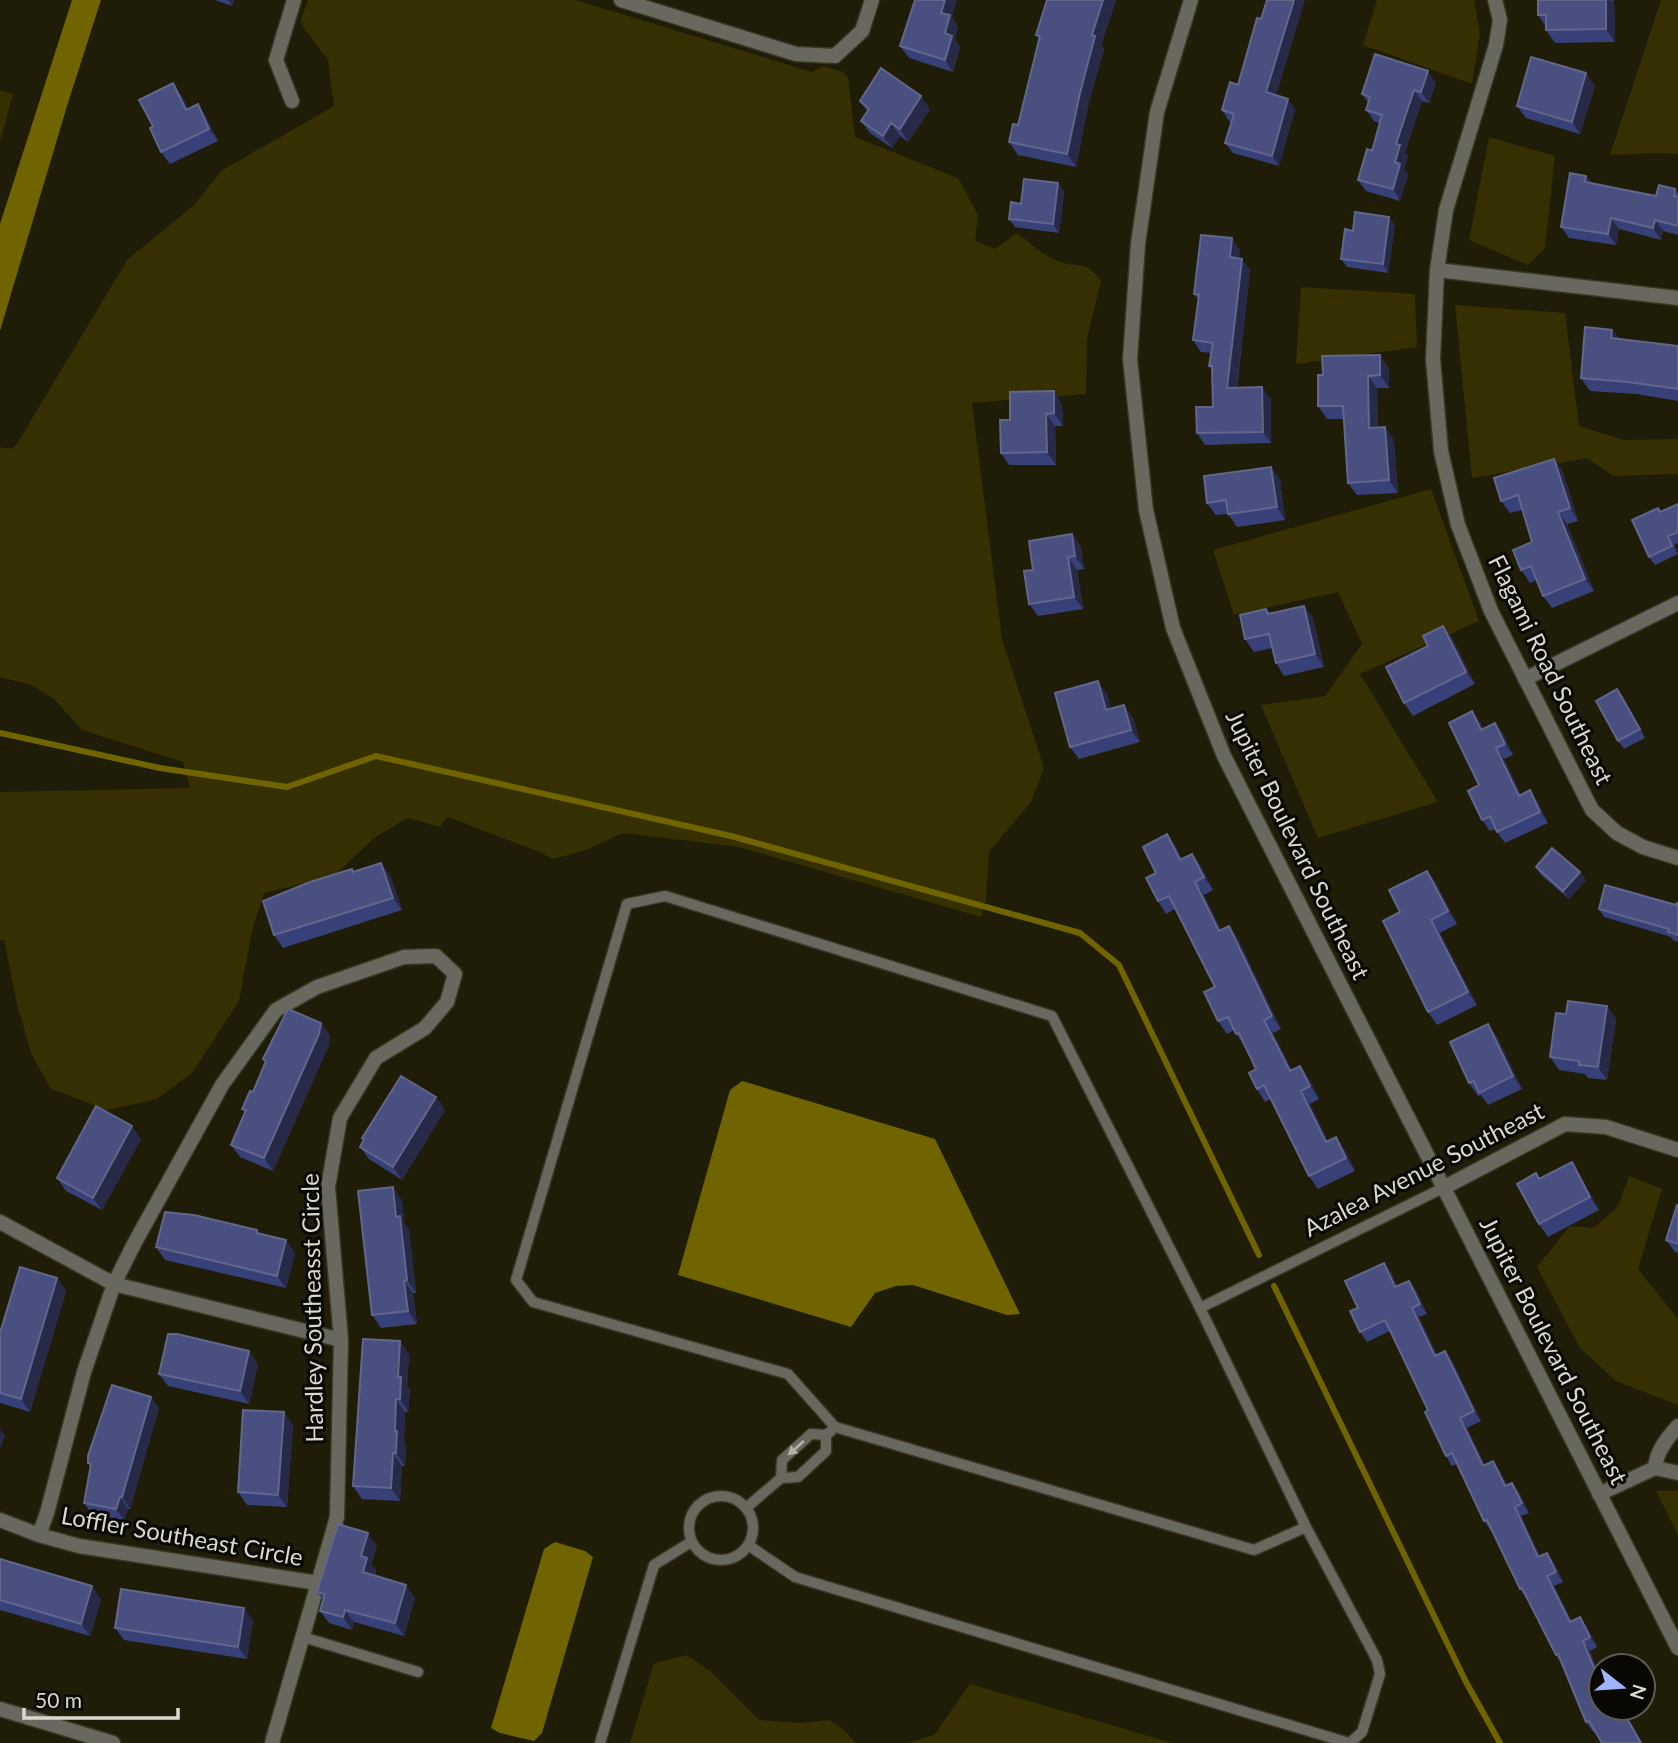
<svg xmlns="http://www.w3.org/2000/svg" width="1678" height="1743" font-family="Lato,sans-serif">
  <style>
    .green { fill: #362f02 }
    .water { fill: #706401 }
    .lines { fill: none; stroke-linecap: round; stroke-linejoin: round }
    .stream { stroke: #706401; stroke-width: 6 }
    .service-casing { stroke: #393624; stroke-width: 13 }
    .minor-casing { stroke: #393624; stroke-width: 17 }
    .tertiary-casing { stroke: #393624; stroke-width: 17 }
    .service { stroke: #69685e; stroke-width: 10 }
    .minor { stroke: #69685e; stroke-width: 14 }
    .tertiary { stroke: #69685e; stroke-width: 14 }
    .wall { fill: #374077 }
    .shaded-wall { fill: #262a46 }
    .building { fill: #495080; stroke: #60668c; stroke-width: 2 }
    .oneway { fill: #b3b1a6 }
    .labels { text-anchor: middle; stroke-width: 6; stroke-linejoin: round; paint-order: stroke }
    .street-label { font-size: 24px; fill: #dbd9cd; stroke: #080702 }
  </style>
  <rect width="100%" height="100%" fill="#1f1c08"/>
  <path class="green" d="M308,0H576L812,72L823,66L843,72L848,77L855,137L958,178L978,215L975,241L995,249L1017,233C1029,242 1044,256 1058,261C1079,269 1086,259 1101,281L1087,339L1086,394L972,403L1002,639L1044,768L1031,802L989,852L986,899L981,917L739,847L623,833L586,850L553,859L537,851L448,817L440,827L408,818L374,838L334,876L264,893L252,931L239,1001L192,1073L157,1099L107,1110L51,1089L31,1053L17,1004L4,940H0V792L190,788L183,762L82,730L55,700L32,685L0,677V447L11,449L17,444L128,259L194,205L221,171L334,106L328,60L303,27L301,20Z
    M1377,0H1474L1480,33L1472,84L1363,45Z
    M1661,0H1678V154L1664,153L1610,155Z
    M0,90L13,94L0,141Z
    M1489,137L1555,156L1545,248L1528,265L1469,240Z
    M1301,287L1415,294L1417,347L1296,364Z
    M1455,305L1565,313L1579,426L1624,440L1678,439V474L1613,476L1587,458L1472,478Z
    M1431,489L1479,621L1360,674L1438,802L1318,838L1261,705L1325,696L1362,644L1338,592L1234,615L1213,550Z
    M1629,1176L1662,1189L1638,1269L1678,1319V1405L1616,1381L1580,1348L1537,1267L1570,1226L1594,1228L1618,1206Z
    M1656,1491H1678V1535Z
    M687,1655L710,1671L759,1720L800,1723L829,1720L843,1729L856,1743H630L654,1663Z
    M970,1684L1173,1743H907L934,1735Z"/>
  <path class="water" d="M72,0H101L67,106L0,331V224Z
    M742,1081L935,1139L1020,1314L1007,1315L913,1285L896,1286L875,1293L851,1327L678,1275L730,1090Z
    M555,1542L585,1551L593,1557L542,1733L534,1741L500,1733L491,1728L544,1549Z"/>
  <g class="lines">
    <path class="stream" d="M0,733L160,768L287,787L376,756L731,836L1080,933L1119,965L1259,1255
      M1274,1286L1466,1682L1500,1743"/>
    <g class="service-casing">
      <path id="service" d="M1200,1308L1445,1187
        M781,1478L782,1460L811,1434L826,1435L831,1431
        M689 1528a32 32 0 1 1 64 0a32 32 0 1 1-64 0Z
        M746,1508L781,1478L798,1477L826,1451V1435
        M1306,1527L1254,1550L835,1427L788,1374L533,1302L516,1280L627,904L665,896L1052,1016L1200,1308L1306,1527L1377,1660L1380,1674L1362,1732L1350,1743
        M748,1545L795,1577L1349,1743
        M303,1637L418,1672
        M600,1743L654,1565L691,1542"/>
    </g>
    <g class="minor-casing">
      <path id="minor" d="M621,0L796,54L835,56L862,31L872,0
        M1495,0L1500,20L1496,45L1446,210L1437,270L1433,359L1441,451L1458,525L1491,611L1592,810L1617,833L1643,847L1678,858
        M292,101L276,60L294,0
        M1437,270L1678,298
        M1525,679L1678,603
        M1445,1187L1565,1124L1606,1127L1678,1150
        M0,1222L114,1284L341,1340
        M1655,1468C1656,1452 1667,1438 1678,1426
        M1599,1494L1655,1468L1678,1473
        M0,1520L39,1535L79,1546L318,1583
        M39,1535L47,1513L84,1372L114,1284L134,1244L222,1085L276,1010L317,987L404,957L436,956L455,974L447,1002L425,1028L376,1058L340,1118L328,1187L341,1340L337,1517L272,1743"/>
    </g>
    <g class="tertiary-casing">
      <path id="tertiary" d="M1191,0L1157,112L1138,244L1130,359L1146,510L1173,628L1224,756L1678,1648
        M0,1709L113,1743"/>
    </g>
    <use href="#service" class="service"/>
    <use href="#minor" class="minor"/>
    <use href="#tertiary" class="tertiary"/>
  </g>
  <path class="wall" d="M215,0H234L232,6Z
    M1116,0L1101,45L1104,49L1088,106L1076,167L1018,155L1009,142L1018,125L1039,39L1036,35Z
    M1538,0H1614L1615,42L1555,43L1546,30V27L1538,15Z
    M952,17L958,27L955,39L960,47L953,72L909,58L900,46Z
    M1586,73L1595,86L1580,134L1526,118L1517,106Z
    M1436,83L1429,103L1422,101L1405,152L1408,156L1404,170L1408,175L1400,201L1366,191L1358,180L1372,151L1379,123L1374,121L1366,110L1368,103L1362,94Z
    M1276,95L1288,99L1295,109L1279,166L1233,153L1225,143L1231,122L1229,121L1222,110Z
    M182,96L188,108L198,104L206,117L218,141L170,164L161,152Z
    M860,101L930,109L908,142L900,136L892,148L870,133L861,121L867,111Z
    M1586,176L1592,183L1656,196L1675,189L1678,193V235L1663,231L1661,240L1619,229L1616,245L1569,238L1561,227Z
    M1058,183L1064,192L1059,233L1015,227L1009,219L1021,204Z
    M1395,225L1388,273L1347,267L1341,259L1353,231Z
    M1240,250L1239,258L1250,270L1237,388L1271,399V443L1205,445L1197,433L1213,407L1212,370L1209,366L1211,353L1201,352L1193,340L1199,300L1194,294Z
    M1612,330L1619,339L1678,346V401L1637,394L1590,391L1581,378Z
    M1389,368V388H1377L1378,428L1394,440L1398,493L1357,495L1348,483L1344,419H1327L1318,406L1323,375Z
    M1062,404L1063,426H1055L1056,465H1009L1001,453L1010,420Z
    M1554,459L1563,472L1578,521L1567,524L1594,591L1552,608L1543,596L1537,580L1530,583L1521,570L1532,542L1523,510L1510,513L1501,501Z
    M1280,479L1285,520L1237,527L1228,514L1216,515L1207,503Z
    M1678,504V543L1674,545L1678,554L1655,565L1649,557L1658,508L1661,512Z
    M1072,534L1081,547L1084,569L1077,570L1083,609L1038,616L1029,604L1033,570Z
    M1304,606L1313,618L1324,667L1284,676L1276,663L1272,648L1254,652L1245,639L1266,609L1270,613Z
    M1452,638L1475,684L1413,716L1404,703Z
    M1617,689L1623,697L1645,738L1624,749L1618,741Z
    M1107,694L1111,709L1133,718L1140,742L1079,759L1070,747Z
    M1480,722L1483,729L1495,723L1503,734L1513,755L1504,759L1521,795L1537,801L1548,823L1505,843L1495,829L1490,831L1482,820L1479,785Z
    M1167,834L1176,847L1182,859L1192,854L1201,867L1213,890L1204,895L1221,930L1229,926L1238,939L1281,1029L1273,1033L1292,1070L1309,1079L1319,1099L1310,1104L1328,1141L1345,1150L1355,1171L1318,1189L1309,1176L1271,1099L1265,1102L1257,1089L1256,1069L1245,1047L1234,1030L1227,1034L1218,1021L1215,987L1175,909L1166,914L1158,901L1156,873Z
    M1536,867L1586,880L1569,899L1541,875Z
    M352,869L354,872L390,875L402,910L283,948L274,935Z
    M1427,871L1436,883L1457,924L1440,933L1477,1005L1437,1025L1428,1012L1400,912Z
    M1678,903V942L1674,941L1671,937L1604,917L1599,909L1676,905Z
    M1607,1006L1616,1019L1607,1080L1588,1078L1585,1074L1559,1070L1550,1057L1566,1014Z
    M321,1023L330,1036L328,1047L273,1171L240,1157L231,1145L245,1113L242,1109L253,1092L265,1062L263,1059Z
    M1497,1037L1522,1089L1488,1105L1481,1095L1478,1096L1469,1083Z
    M436,1097L445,1110L402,1180L369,1159L360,1147L364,1140L362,1138Z
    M141,1139L102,1210L66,1191L57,1178Z
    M1536,1173L1540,1179L1580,1175L1599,1210L1548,1237L1539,1224Z
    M402,1200L404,1223L409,1229L416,1293H413L417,1324L381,1328L372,1315Z
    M1678,1205V1253L1675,1252L1666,1240Z
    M257,1230L259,1234L295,1253L286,1288L165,1260L156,1247Z
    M1391,1272L1397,1286L1416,1290L1427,1314L1419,1317L1437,1355L1452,1361L1481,1421L1467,1428L1485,1465L1500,1471L1507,1485L1519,1492L1529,1513L1521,1516L1540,1556L1547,1553L1554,1563L1563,1582L1554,1586L1572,1622L1580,1617L1587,1627L1597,1647L1590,1651L1601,1678V1708H1627L1631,1717L1628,1718L1642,1743H1602L1595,1731L1593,1732L1586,1722L1562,1664L1556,1655L1527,1599L1520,1589L1492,1530L1491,1531L1484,1521L1457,1464L1452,1466L1446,1456L1428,1410L1390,1331L1367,1342L1360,1332L1358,1308Z
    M57,1278L66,1291L30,1412L0,1403V1333Z
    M400,1341L409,1354L407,1386L410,1390L408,1412H405L404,1441L406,1444L405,1466H402L400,1501L362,1499L353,1486Z
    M258,1364L249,1404L168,1386L159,1374Z
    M159,1408L130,1509H128L124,1520L93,1515L84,1503L90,1466L88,1463Z
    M293,1425L287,1507L247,1505L238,1492Z
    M377,1546L371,1564L376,1570L375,1576L415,1598L404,1636L354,1622L352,1630L329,1623L320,1611L323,1600L317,1592Z
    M0,1559L101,1599L90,1636L0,1610Z
    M253,1620L247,1659L124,1640L115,1628Z"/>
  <path class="shaded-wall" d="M228,0H234L232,6Z
    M945,0H957L952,17L958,27L955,39L960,47L953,72L945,60V33L941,13Z
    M1103,0H1116L1101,45L1104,49L1088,106L1076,167L1067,154L1092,35Z
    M1294,0H1305L1274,103L1266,92Z
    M1606,0L1614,1L1615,42L1606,29Z
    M1428,71L1436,83L1429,103L1421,92Z
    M1586,73L1595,86L1580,134L1572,122Z
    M173,83L182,96L195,122L186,110Z
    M1414,90L1422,101L1405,152L1408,156L1404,170L1408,175L1400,201L1393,189L1396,144Z
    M921,96L930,109L908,142L900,129Z
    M1288,99L1295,109L1279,166L1272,156Z
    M198,104L206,117L218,141L209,129Z
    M891,123L900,136L892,148L883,136Z
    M1586,176L1594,187L1585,182Z
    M1058,183L1064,192L1059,233L1053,224Z
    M1389,217L1395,225L1388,273L1383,264Z
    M1611,218L1619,229L1616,245L1608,234Z
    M1655,220L1663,231L1661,240L1653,228Z
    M1232,238L1240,250L1238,269L1230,257Z
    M1242,259L1250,270L1235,400L1227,388Z
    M1612,330L1621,342L1611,338Z
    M1380,355L1389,368V388L1380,375Z
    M1368,376L1377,388L1378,441L1369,428Z
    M1262,387L1271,399V443L1263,432Z
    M1054,391L1062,404L1063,426L1054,413Z
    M1046,414L1055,426L1056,465L1047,452Z
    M1385,427L1394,440L1398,493L1389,480Z
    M1554,459L1563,472L1578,521L1570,508Z
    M1271,467L1280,479L1285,520L1277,507Z
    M1558,512L1567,524L1594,591L1585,579Z
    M1072,534L1081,547L1084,569L1075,556Z
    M1068,557L1077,570L1083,609L1074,597Z
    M1304,606L1313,618L1324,667L1315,654Z
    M1443,626L1452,638L1475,684L1466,672Z
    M1098,681L1107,694L1115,723L1106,710Z
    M1617,689L1623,697L1645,738L1640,729Z
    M1124,705L1133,718L1140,742L1131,730Z
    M1472,711L1480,722L1489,741L1481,730Z
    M1495,723L1503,734L1513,755L1505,744Z
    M1496,748L1504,759L1527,807L1519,796Z
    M1530,790L1537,801L1548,823L1540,812Z
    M1167,834L1176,847L1189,873L1180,860Z
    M1192,854L1201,867L1213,890L1204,877Z
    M381,863L390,875L402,910L393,898Z
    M1427,871L1436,883L1457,924L1448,911Z
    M1580,872L1586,880L1569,899L1563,891Z
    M1195,882L1204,895L1228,944L1219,931Z
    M1431,920L1440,933L1477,1005L1468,992Z
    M1229,926L1238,939L1281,1029L1272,1016Z
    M1607,1006L1616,1019L1607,1080L1598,1067Z
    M1264,1020L1273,1033L1299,1084L1290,1071Z
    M321,1023L330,1036L328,1047L273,1171L264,1158Z
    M1488,1024L1497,1037L1522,1089L1513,1076Z
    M1300,1066L1309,1079L1319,1099L1310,1086Z
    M1301,1091L1310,1104L1335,1155L1326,1142Z
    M436,1097L445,1110L402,1180L393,1167Z
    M132,1126L141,1139L102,1210L93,1198Z
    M1336,1137L1345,1150L1355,1171L1346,1158Z
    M1572,1162L1580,1175L1599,1210L1590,1197Z
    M393,1187L402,1200L404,1223L409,1229L416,1293L407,1280L396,1217Z
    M286,1240L295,1253L286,1288L277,1276Z
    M1384,1263L1391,1272L1402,1297L1395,1287Z
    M57,1278L66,1291L30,1412L21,1399Z
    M404,1281L413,1293L417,1324L408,1311Z
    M1409,1281L1416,1290L1427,1314L1420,1304Z
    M1412,1308L1419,1317L1442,1365L1435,1356Z
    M400,1341L409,1354L407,1386L410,1390L408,1412L400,1399L398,1377Z
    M249,1351L258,1364L249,1404L240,1391Z
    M1445,1351L1452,1361L1481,1421L1474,1411Z
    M151,1397L159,1408L130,1509L122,1497Z
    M396,1399L405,1412L404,1441L406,1444L405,1466L396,1453L395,1431Z
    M284,1412L293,1425L287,1507L278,1495Z
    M1460,1418L1467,1428L1490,1476L1483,1466Z
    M0,1429L5,1436L0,1449Z
    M393,1453L402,1466L400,1501L391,1488Z
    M1493,1461L1500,1471L1512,1496L1505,1486Z
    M1512,1483L1519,1492L1529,1513L1522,1503Z
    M120,1497L128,1509L124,1520L116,1509Z
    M1515,1507L1521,1516L1545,1567L1538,1557Z
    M368,1533L377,1546L371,1564L376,1570L372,1585L363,1572L361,1556Z
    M1547,1553L1554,1563L1563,1582L1556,1572Z
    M1547,1576L1554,1586L1577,1632L1570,1622Z
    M406,1585L415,1598L404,1636L395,1623Z
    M92,1586L101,1599L90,1636L81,1624Z
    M244,1608L253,1620L247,1659L238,1647Z
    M345,1610L354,1622L352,1630L343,1617Z
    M1580,1617L1587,1627L1597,1647L1590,1637Z
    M1583,1641L1590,1651L1601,1678V1685Z
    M1621,1708L1628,1718L1642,1743H1641Z"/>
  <path class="building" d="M915,0H945L941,13L950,15L945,33L952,36L945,60L900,46Z
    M1047,0H1103L1092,35L1095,36L1080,93L1067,154L1009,142L1013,124L1018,125L1040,36L1036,35Z
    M1267,0H1294L1266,92L1288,99L1272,156L1225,143L1234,114L1222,110L1230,82L1238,85L1257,18L1261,19Z
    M1538,0H1606V29L1546,30V15H1538Z
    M1375,54L1428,71L1421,92L1414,90L1396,144L1400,145L1395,162L1400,164L1393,189L1358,180L1367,149L1372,151L1382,115L1366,110L1370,97L1362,94Z
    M1531,57L1586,73L1572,122L1517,106Z
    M881,68L921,96L900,129L891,123L883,136L861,121L869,109L860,101Z
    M173,83L186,110L198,104L209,129L161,152L150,128L153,126L139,100Z
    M1570,173L1586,176L1585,182L1656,196L1659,185L1675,189L1674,196L1678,197V226L1655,220L1653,228L1611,218L1608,234L1561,227Z
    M1024,179L1058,183L1053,224L1009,219L1011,202L1021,204Z
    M1355,212L1389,217L1383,264L1341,259L1345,229L1353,231Z
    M1201,235L1232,238L1230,257L1242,259L1227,388L1262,387L1263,432L1197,433L1196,407H1213L1212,366H1209L1213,343L1193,340L1199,295L1194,294Z
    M1585,327L1612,330L1611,338L1678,346V389L1628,382L1581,378Z
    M1380,355V375L1368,376L1369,428L1385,427L1389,480L1348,483L1343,406H1318V375H1323L1322,356Z
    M1054,391V413L1046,414L1047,452L1001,453L1000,420H1010V392Z
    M1554,459L1570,508L1558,512L1585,579L1543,596L1531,566L1521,570L1513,550L1532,542L1518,495L1501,501L1494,478Z
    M1271,467L1277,507L1228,514L1226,500L1207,503L1204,476Z
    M1678,504V532L1668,536L1672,546L1649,557L1632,520L1658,508L1660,512Z
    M1072,534L1075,556L1068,557L1074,597L1029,604L1024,571L1033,570L1029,541Z
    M1304,606L1315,654L1276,663L1269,634L1245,639L1240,615L1266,609L1268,614Z
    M1443,626L1466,672L1404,703L1386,667L1428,646L1423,636Z
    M1098,681L1106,710L1124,705L1131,730L1070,747L1055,693Z
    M1617,689L1640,729L1618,741L1596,701Z
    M1472,711L1481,730L1495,723L1505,744L1496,748L1519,796L1530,790L1540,812L1497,832L1490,816L1482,820L1468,791L1479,785L1449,723Z
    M1167,834L1180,860L1192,854L1204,877L1195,882L1219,931L1229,926L1272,1016L1264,1020L1290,1071L1300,1066L1310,1086L1301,1091L1326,1142L1336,1137L1346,1158L1309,1176L1264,1085L1257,1089L1249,1073L1256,1069L1239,1033L1236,1034L1228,1017L1218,1021L1204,992L1215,987L1169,896L1158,901L1146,878L1156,873L1143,847Z
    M1552,848L1580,872L1563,891L1536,867Z
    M381,863L393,898L274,935L263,901L310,882L352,869L353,872Z
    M1427,871L1448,911L1431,920L1468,992L1428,1012L1383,921L1400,912L1389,890Z
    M1605,885L1676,905L1677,903H1678V935L1668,932L1669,929L1599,909Z
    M1568,1001L1607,1006L1598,1067L1579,1065V1061L1550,1057L1556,1013L1566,1014Z
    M288,1009L321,1023L319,1034L264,1158L231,1145L246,1110L242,1109L250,1091L253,1092L266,1061L263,1059Z
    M1488,1024L1513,1076L1479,1093L1474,1081L1469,1083L1450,1042Z
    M401,1076L436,1097L393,1167L360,1147L364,1139L362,1138Z
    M96,1106L132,1126L93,1198L57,1178Z
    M1572,1162L1590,1197L1539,1224L1517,1184L1536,1173L1539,1179Z
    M393,1187L396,1217L400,1216L407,1280L404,1281L408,1311L372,1315L358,1191Z
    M1677,1205H1678V1244L1666,1240Z
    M165,1212L194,1215L257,1230V1233L286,1240L277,1276L156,1247Z
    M1384,1263L1395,1287L1409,1281L1420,1304L1412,1308L1435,1356L1445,1351L1474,1411L1460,1418L1483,1466L1493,1461L1505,1486L1512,1483L1522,1503L1515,1507L1538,1557L1547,1553L1556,1572L1547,1576L1570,1622L1580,1617L1590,1637L1583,1641L1601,1685V1708H1621L1641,1743H1602L1589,1721L1586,1722L1558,1654L1556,1655L1522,1588L1520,1589L1487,1520L1484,1521L1452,1453L1446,1456L1425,1412L1428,1410L1385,1320L1360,1332L1350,1311L1358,1308L1345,1281Z
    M20,1267L57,1278L21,1399L0,1393V1333Z
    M168,1334H177L249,1351L240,1391L159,1374Z
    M363,1339L400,1341L398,1377H401L400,1399H396L395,1431H397L396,1453H393L391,1488L353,1486Z
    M112,1385L151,1397L122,1497H120L116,1509L84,1503L91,1464L88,1463V1456Z
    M243,1410L284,1412L278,1495L238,1492Z
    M338,1524L368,1533L361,1556L367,1558L363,1572L406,1585L395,1623L345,1610L343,1617L320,1611L325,1594L317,1592Z
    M0,1559L92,1586L81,1624L0,1600Z
    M121,1589L244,1608L238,1647L115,1628Z"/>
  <defs><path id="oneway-solid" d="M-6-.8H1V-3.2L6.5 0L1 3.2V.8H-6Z" transform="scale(1.75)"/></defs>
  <use class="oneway" href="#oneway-solid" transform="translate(796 1448) rotate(138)"/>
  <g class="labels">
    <g class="street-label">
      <text transform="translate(1550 670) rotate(64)" y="8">Flagami Road Southeast</text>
      <text transform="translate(1297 845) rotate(64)" y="8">Jupiter Boulevard Southeast</text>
      <text transform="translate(1424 1170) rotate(-27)" y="8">Azalea Avenue Southeast</text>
      <text transform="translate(313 1308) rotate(-91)" y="8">Hardley Southeasst Circle</text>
      <text transform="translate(1553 1351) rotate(63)" y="8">Jupiter Boulevard Southeast</text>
      <text transform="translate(182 1537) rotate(10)" y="8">Loffler Southeast Circle</text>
    </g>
  </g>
  <g transform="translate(1622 1687) rotate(107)"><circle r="33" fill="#080702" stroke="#5c5b53" stroke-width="2"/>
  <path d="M0-5L12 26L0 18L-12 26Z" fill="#a1b3fd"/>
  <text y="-10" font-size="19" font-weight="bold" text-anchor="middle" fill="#dbd9cd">N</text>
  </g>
  <path d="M24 1708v10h154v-10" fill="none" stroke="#dbd9cd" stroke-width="3.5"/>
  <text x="35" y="1708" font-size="21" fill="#dbd9cd" stroke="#080702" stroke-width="5" paint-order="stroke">50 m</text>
</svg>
